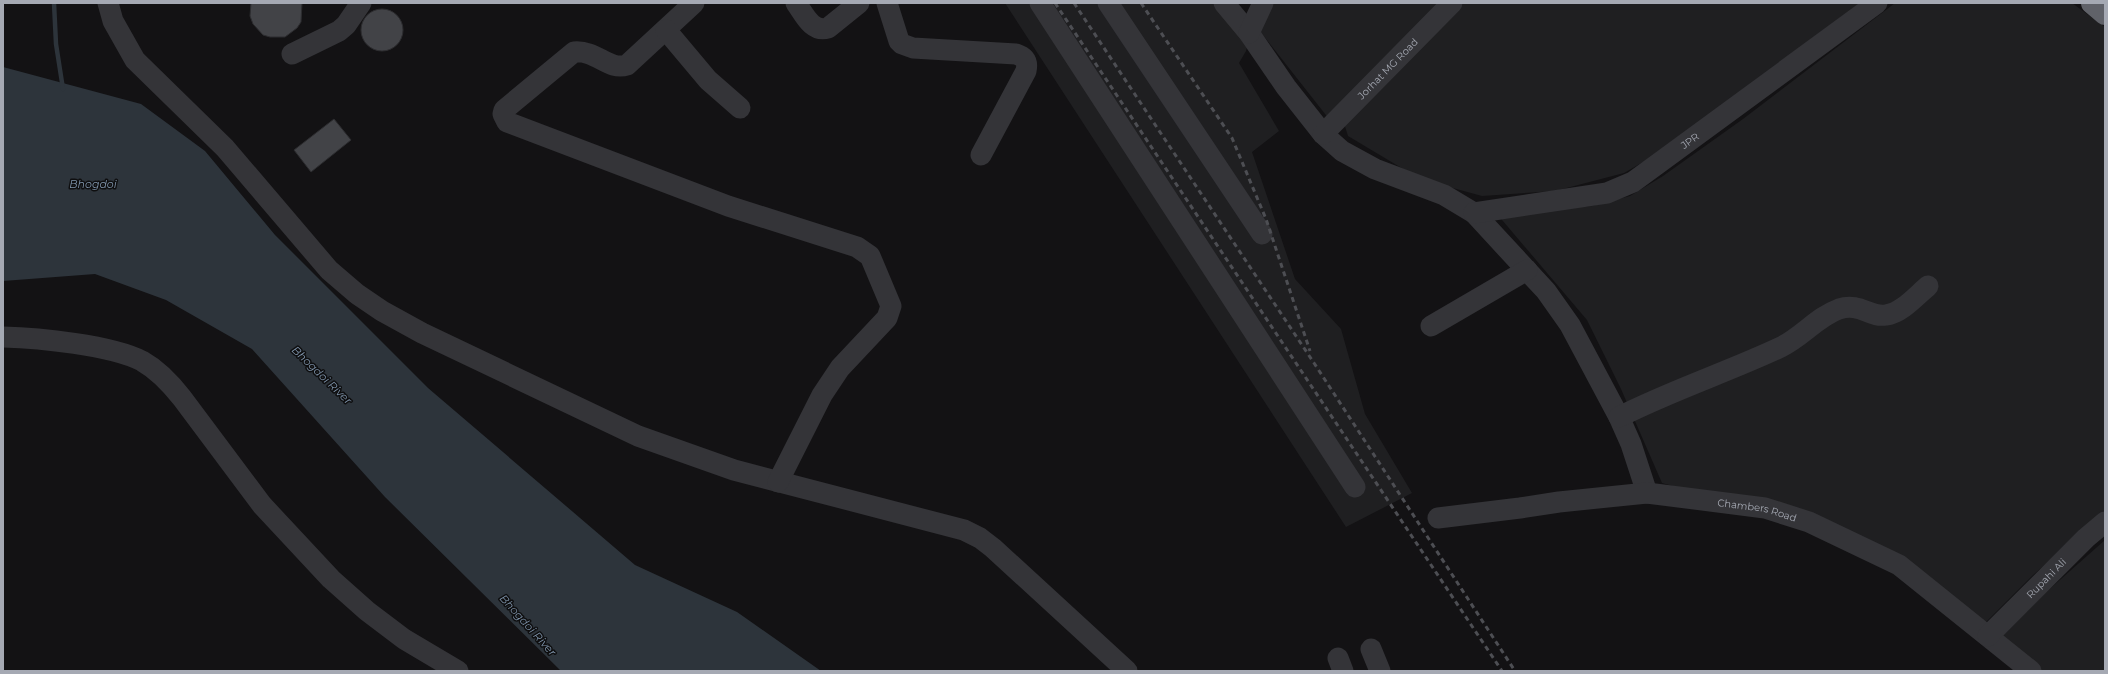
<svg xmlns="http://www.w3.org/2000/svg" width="2108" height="674" font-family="Montserrat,sans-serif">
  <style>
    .built { fill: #1f1f21 }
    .water { fill: #2d343b }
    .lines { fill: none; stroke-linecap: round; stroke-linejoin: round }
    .stream { stroke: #2d343b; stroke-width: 4.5 }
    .building { fill: #424347; stroke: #2d2d30 }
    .minor { stroke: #343438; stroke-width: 21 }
    .highway { stroke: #606269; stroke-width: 22 }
    .rail { stroke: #4d4e53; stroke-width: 3; stroke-dasharray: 5 4; stroke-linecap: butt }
    .labels { text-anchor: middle; stroke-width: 3; stroke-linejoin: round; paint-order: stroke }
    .street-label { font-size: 10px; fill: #a5a9b3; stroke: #0e0e0f }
    .water-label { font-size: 11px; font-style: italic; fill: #7f94ab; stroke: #0e0e0f }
  </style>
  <rect width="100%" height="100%" fill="#131214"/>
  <path class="built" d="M1005,3H1217L1248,43L1246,51L1239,63L1279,131L1252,152L1295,279L1341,329L1365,414L1412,493L1346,527Z
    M1271,3H1445L1329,119L1259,30Z
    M1462,3H1860L1643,162L1624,173L1555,191L1482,196L1420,179L1348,136L1343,120Z
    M1895,3H2072L2105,27V511L2031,577L1984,624L1863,538L1662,483L1621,389L1587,320L1497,214L1592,206L1630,196L1663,176L1743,119Z
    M2105,540V671H2041L1999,637L2035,602Z"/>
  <path class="water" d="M3,67L141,104L205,151L275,235L428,388L635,565L737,612L821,671H561L385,497L252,349L166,300L95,274L3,281Z"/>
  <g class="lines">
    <path class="stream" d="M54,3L56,44L63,89"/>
  </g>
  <path class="building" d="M251,3H302L301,22L297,28L285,37H270L263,35L253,24L250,16Z
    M361 30a21 21 0 1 1 42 0a21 21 0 1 1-42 0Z
    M334,119L351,140L311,172L294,150Z"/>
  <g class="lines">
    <g class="minor">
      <path d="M108,3L113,21L135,60L225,148L329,270L357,294L382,311L422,333L638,436L734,470L964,530L980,538L993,548L1127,671"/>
      <path d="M694,3L627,65C608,71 597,50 574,52L504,110L503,114L507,122L728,206L857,247L870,256L891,306L887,318L840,368L822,395L778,482"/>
      <path d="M796,3C804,14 812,33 828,28L859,3"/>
      <path d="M887,3L899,41L902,44L913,48L1016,54C1025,57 1028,62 1026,71L981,155"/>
      <path d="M1040,3L1355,487"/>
      <path d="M1108,3L1262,234"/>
      <path d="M1224,3L1249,33L1286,87L1323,134L1342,151L1375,169L1444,195L1474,213L1546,291L1570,325L1619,417L1631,444L1647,493"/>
      <path d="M666,30L708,80L740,108"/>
      <path d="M1249,33L1263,3"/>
      <path d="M292,54L339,31L346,25L361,3"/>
      <path id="s1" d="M1323,134L1452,3"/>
      <path id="s2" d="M1474,213L1607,193L1633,182L1877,3"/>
      <path d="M1431,326L1527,270"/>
      <path d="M3,337C39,338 111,345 142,361C158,370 171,384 182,398L262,505L331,579L367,611L404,639L458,671"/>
      <path d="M1619,417C1672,390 1728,372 1781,347C1802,337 1817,317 1839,309C1860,302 1870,318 1886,315C1902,313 1917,295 1928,286"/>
      <path id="s3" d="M1438,518L1520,508L1559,502L1647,493L1765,508L1809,522L1899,565L2031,671"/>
      <path id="s4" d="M1988,636L2086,538L2105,522"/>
      <path d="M1371,649L1380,671"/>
      <path d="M1338,658L1343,671"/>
    </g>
    <path class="highway" d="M2092,3L2105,14"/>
    <path class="rail" d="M1055,3L1502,671
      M1074,3L1314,363L1515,671
      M1141,3L1232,138L1266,219L1310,351"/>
  </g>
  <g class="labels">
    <g class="street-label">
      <text dy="4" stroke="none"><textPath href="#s1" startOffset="92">Jorhat MG Road</textPath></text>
      <text dy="4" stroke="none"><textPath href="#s2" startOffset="233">JPR</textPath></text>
      <text dy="4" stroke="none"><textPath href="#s3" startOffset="322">Chambers Road</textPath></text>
      <text dy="4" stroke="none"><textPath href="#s4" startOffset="82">Rupahi Ali</textPath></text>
    </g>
    <g class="water-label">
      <text x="93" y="188">Bhogdoi</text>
      <text transform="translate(322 375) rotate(44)" y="4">Bhogdoi River</text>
      <text transform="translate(528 625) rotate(48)" y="4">Bhogdoi River</text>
    </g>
  </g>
  <rect width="2108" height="674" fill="none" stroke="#a5a9b3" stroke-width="8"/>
</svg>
